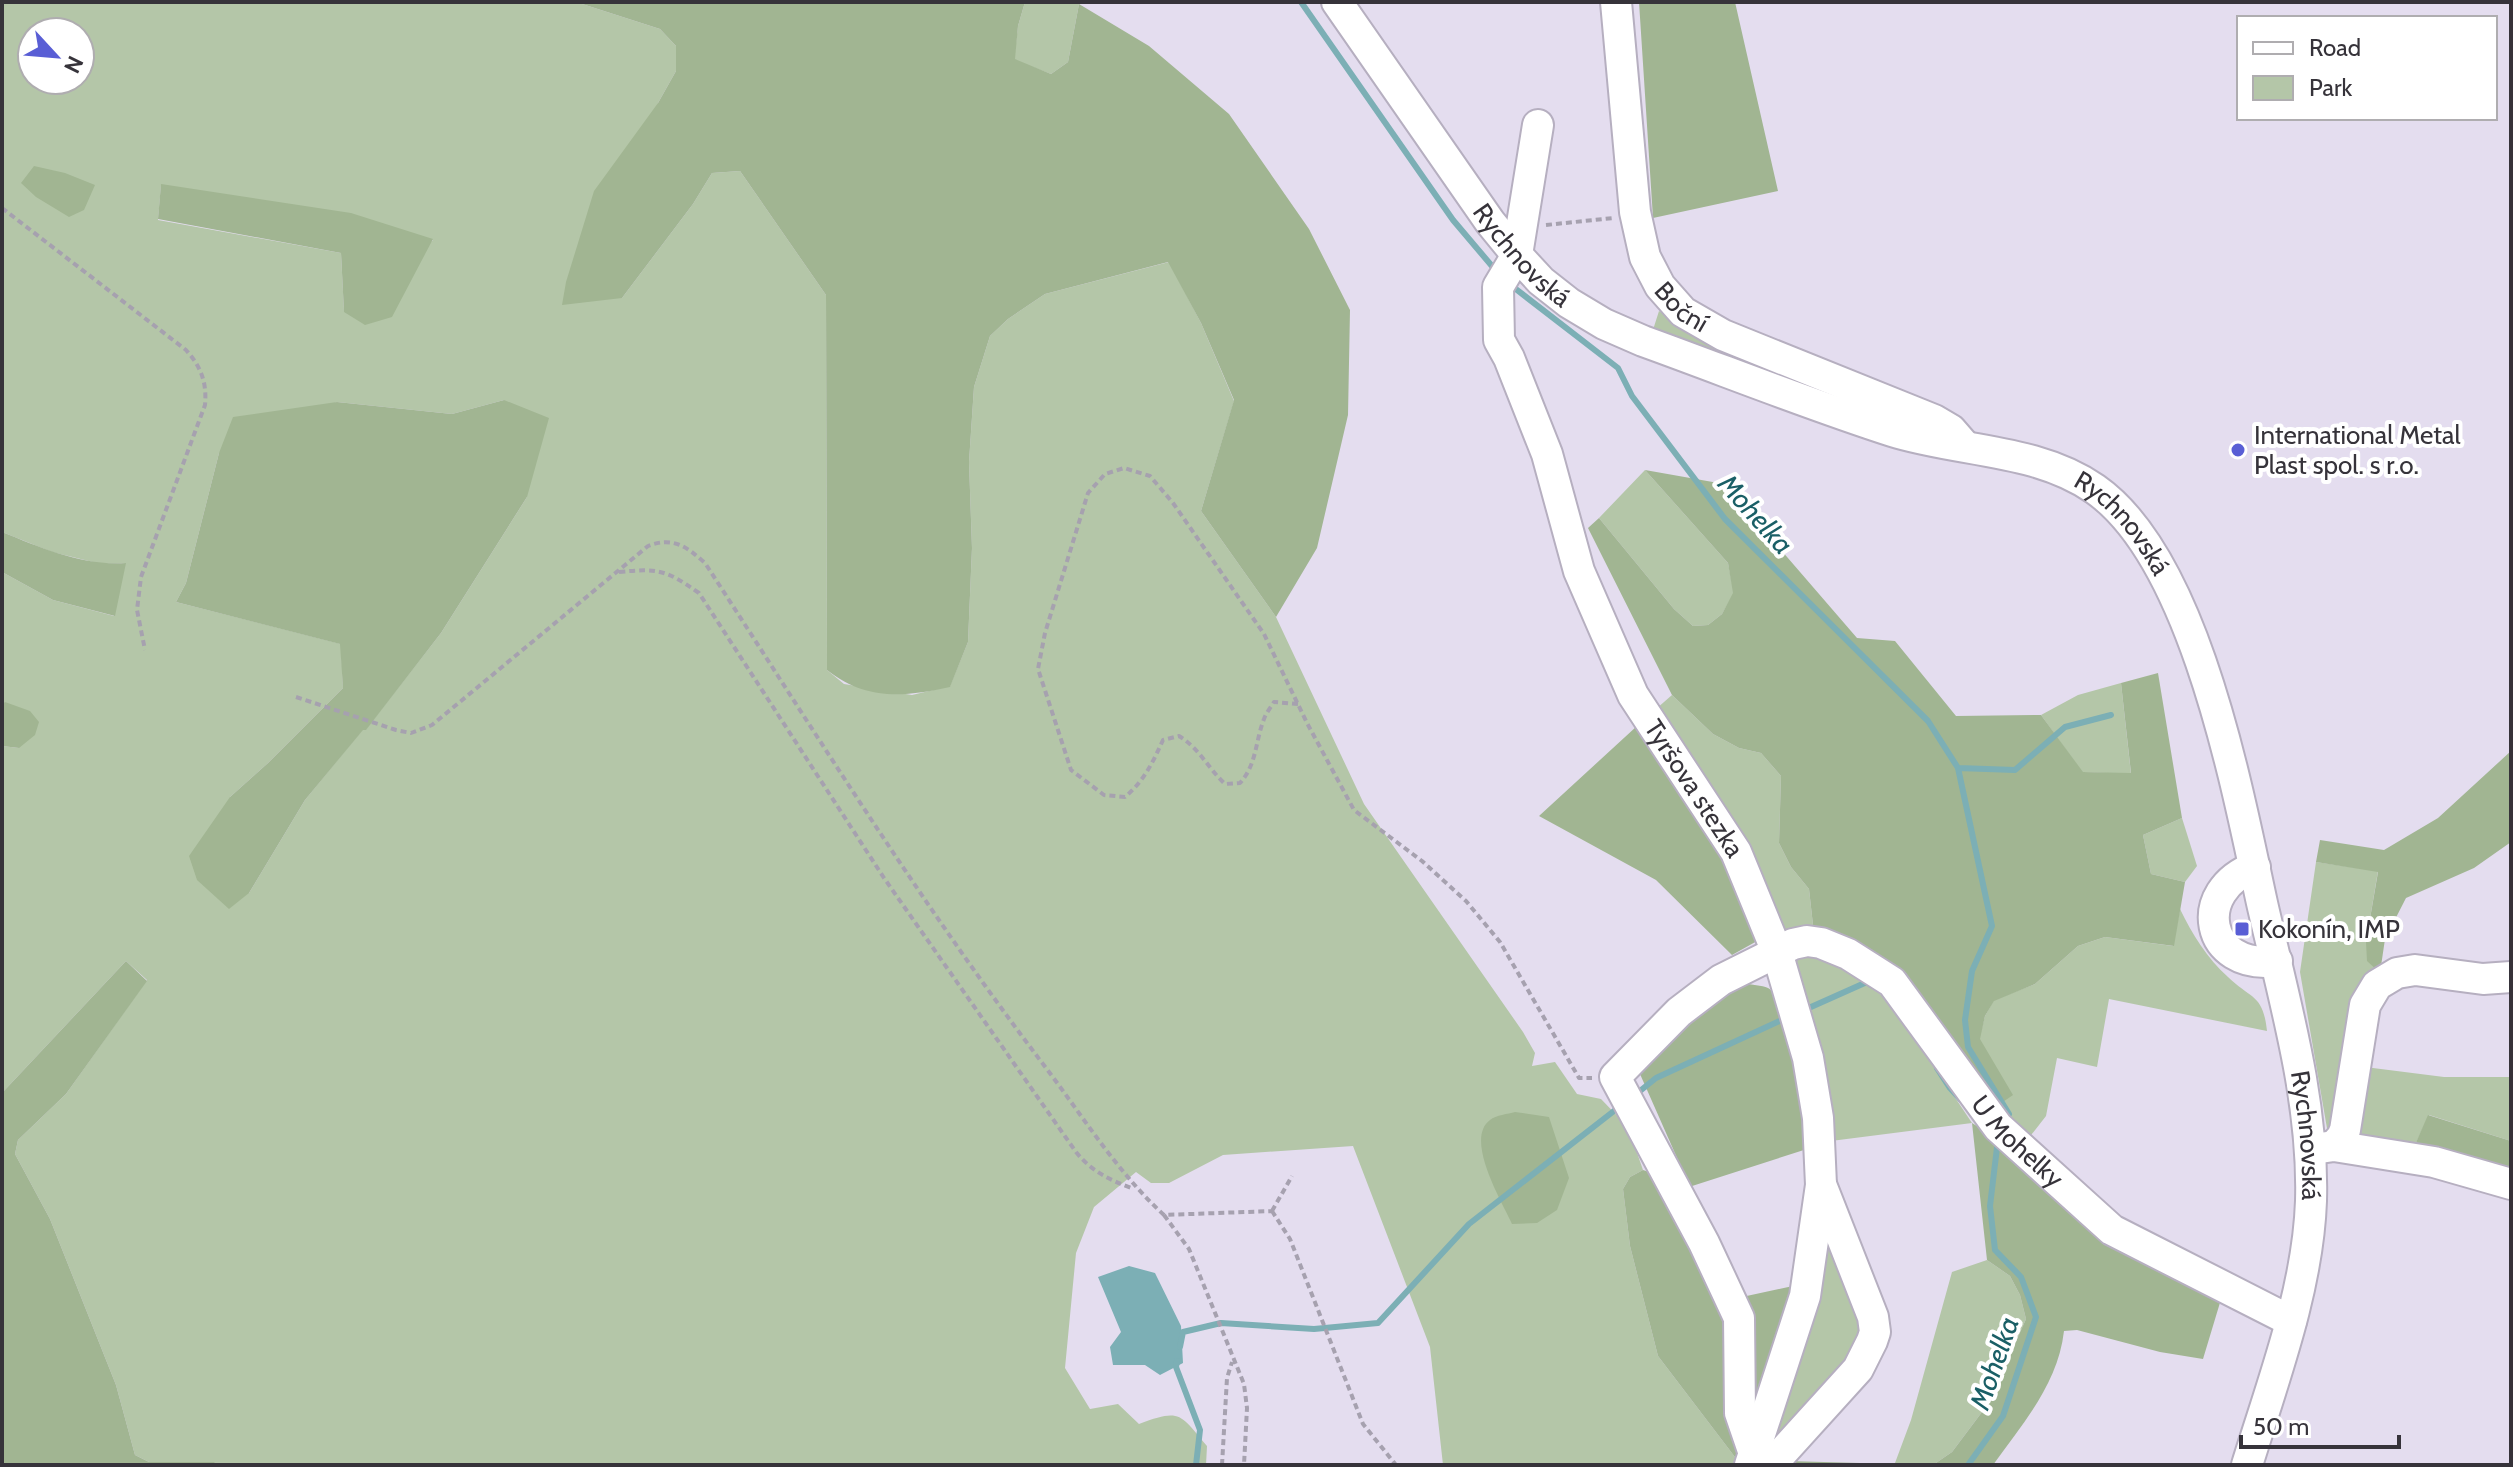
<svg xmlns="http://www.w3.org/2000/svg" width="2513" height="1467" font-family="Cabin,sans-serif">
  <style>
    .green { fill: #b4c6a8; fill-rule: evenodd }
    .forest { fill: #a1b592 }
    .water { fill: #7cafb5 }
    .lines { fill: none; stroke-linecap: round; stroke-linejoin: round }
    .stream { stroke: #7cafb5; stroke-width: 6 }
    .minor-casing { stroke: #b6afc0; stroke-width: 34 }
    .path { stroke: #a6a1af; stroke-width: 4; stroke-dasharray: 6 4; stroke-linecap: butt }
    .minor { stroke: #fff; stroke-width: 30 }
    .poi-dot { fill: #595ed5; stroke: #fff; stroke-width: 3 }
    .labels { text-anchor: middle; stroke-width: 8; stroke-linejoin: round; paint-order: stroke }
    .street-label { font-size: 26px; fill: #36333a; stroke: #fff }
    .poi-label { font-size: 26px; fill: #36333a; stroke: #fff; text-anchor: start }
    .water-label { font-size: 28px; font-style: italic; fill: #1a5f66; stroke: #fff }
  </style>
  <rect width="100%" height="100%" fill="#e4ddef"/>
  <path class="green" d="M2,2H576L660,29L676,46V71L658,103L622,298L693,204L712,173L740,171L826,295L827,670L844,684L912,695L950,686L968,642L972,548L969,462L974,387L990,336L1008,319L1045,294L1169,262L1201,323L1234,401L1201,511L1276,617L1364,804L1523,1032L1535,1053L1532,1066L1555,1062L1577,1094L1601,1099L1628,1127L1643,1170L1630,1177L1623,1189L1630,1246L1658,1356L1741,1465H1443L1430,1347L1353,1146L1223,1155L1169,1183H1151L1136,1172L1094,1207L1076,1253L1065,1368L1090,1409L1118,1404L1139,1424C1181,1408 1180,1414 1207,1446L1206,1465H217L213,1462H149L135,1455L116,1385L50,1219L15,1154L18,1140L66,1094L147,980L126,961L2,1093V746L19,748L5,702L2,703V572L53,600L114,616L125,563L101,564L52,552L2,532ZM32,32H80V80H32ZM161,185L433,240L344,311L341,253L158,220ZM504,400L527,497L441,633L366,729H363L305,800L249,893L230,797L268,763L343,688L341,644L176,602L186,583L219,453L337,402L452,414Z
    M1025,2H1075L1079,4L1068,62L1051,74L1014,60L1018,26Z
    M1659,311L1685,328L1904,424L1652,333Z
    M1645,470L1728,563L1734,593L1722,614L1708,625L1693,626L1674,609L1599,518Z
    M2121,683L2131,774L2082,772L2041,715L2078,695Z
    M1672,695L1713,734L1739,748L1761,753L1781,776L1779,843L1791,867L1809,889L1814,934L1782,930L1656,709Z
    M2182,818L2197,866L2185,882L2151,874L2143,835Z
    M2316,862L2378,871L2366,942L2380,973L2365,1067L2444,1077H2511V1141L2429,1115L2414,1147L2328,1134L2300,972Z
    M2180,909C2192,934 2207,958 2228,977C2252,1000 2263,994 2267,1031L2109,999L2097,1067L2057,1058L2046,1116L2028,1139L1997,1106L1979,1039L1985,1016L1994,1000L2035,984L2078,946L2105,937L2173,946Z
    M1801,951L1852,968L1896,1009L1972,1123L1831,1141L1790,955Z
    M1824,1215L1866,1335L1761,1465Z
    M1987,1260L2010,1276L2020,1295L2026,1319L1988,1404L1952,1452L1933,1465L1895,1463L1911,1420L1952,1272Z"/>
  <path class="forest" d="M576,2H1025L1018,26L1015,59L1051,74L1068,62L1079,4L1149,46L1229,114L1309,229L1350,310L1348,415L1317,548L1276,617L1201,511L1234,400L1201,323L1168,262L1045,294L1008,319L990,336L974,387L969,462L972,548L968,642L950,687C903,697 867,701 827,670L826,295L740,171L712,173L693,204L622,298L562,305L566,282L594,191L658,103L676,71V46L660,29Z
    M1639,2H1735L1778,191L1653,218Z
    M34,166L65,173L95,185L84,210L69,217L36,197L21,183Z
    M161,184L351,213L433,239L392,317L365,325L344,312L341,253L158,219Z
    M504,400L549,418L527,497L441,633L366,730H363L305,800L249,893L229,909L197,880L189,856L230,797L268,763L343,688L340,644L176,602L186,583L219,453L233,417L337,402L452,414Z
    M1645,470L1724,484L1857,638L1895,641L1956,716L2041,715L2083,772L2131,773L2121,683L2158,673L2182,818L2143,835L2151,874L2185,882L2174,946L2105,937L2078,946L2035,984L1994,1001L1985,1016L1980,1039L2013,1095L1997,1106L1912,991L1814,934L1809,889L1791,867L1779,843L1781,776L1761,753L1739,748L1713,734L1672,695L1588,528L1599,518L1674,609L1693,626L1708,625L1722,614L1733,593L1728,563Z
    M2,532C42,548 82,566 126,563L115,616L53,600L2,572Z
    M5,702L30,711L39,722L35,735L19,748L2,746V703Z
    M1637,726L1715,845L1766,936L1732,955L1656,880L1539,816Z
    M2511,751V842L2474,868L2406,898L2385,939L2380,973L2367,961L2366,942L2378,872L2316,862L2320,840L2384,850L2438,818Z
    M126,961L147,981L66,1094L18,1140L15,1154L50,1219L116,1385L135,1455L149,1462H214L217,1465H2V1093Z
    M1744,983C1751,985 1762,985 1768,988C1795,1004 1804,1118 1807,1149L1689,1187L1742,1297L1793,1286L1741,1465L1658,1356L1630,1246L1623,1189L1630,1177L1643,1170L1689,1185L1640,1074L1688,1015Z
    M1515,1112L1549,1117L1569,1178L1557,1210L1537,1223L1512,1224C1502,1202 1464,1139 1490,1120C1496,1115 1508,1114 1515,1112Z
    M2428,1115L2511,1141V1172L2414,1147Z
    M1972,1123L2012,1148L2222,1296L2203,1359L2160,1352L2077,1330L2064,1331C2058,1384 2023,1423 1993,1465H1784L1787,1461L1933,1465L1952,1452L1988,1404L2026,1319L2020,1295L2010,1276L1987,1260Z"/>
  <path class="water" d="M1129,1266L1155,1273L1181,1326L1183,1363L1160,1375L1145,1365H1113L1110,1347L1121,1332L1098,1277Z"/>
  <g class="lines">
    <path class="stream" d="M1301,2L1453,220L1497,272
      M1508,283L1618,368L1632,396L1725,519L1928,721L1958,768L1992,926L1972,971L1965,1020L1968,1047L2009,1114
      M1958,768L2015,770L2065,727L2111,715
      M1802,1011L1867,982L1871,985
      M1937,1068L1950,1088L1961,1100
      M1635,1095L1656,1078L1788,1017
      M1180,1347L1183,1332L1221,1323L1314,1329L1378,1323L1469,1224L1619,1107
      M1177,1361L1176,1367L1200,1430L1196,1465
      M1968,1465L2003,1416L2036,1317L2021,1277L1995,1250L1990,1206L1998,1139"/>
    <g class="minor-casing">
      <g id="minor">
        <path id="s1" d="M1337,2L1490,222L1517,255L1541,281L1569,303L1604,324L1643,341C1726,371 1808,404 1892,431C1958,452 2036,448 2095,489C2195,559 2237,788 2262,903C2284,1000 2314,1100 2311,1201C2308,1289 2273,1381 2247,1465"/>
        <path id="s2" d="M1616,2L1635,212L1645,257L1660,286L1683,312L1723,335L1934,420L1951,430L1964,445"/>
        <path id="s3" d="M1538,125L1517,255L1498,287L1499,340L1509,358L1547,454L1579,571L1633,695L1736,852L1777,952L1808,1058L1818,1118L1821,1185L1805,1296L1750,1465"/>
        <path d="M2255,867C2191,890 2204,971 2277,961"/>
        <path d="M2334,1146L2342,1137L2345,1130L2365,1005L2377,985L2397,973L2415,970L2483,979L2511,977"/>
        <path d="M2320,1148L2334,1146L2434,1162L2511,1184"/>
        <path id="s4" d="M1753,1451L1740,1413L1739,1318L1704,1243L1615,1077L1679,1012L1721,980L1793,944L1807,941L1821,943L1848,954L1892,982L1998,1127L2112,1230L2291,1321"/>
        <path d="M1771,1465L1858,1369L1872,1341L1875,1332L1873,1317L1822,1187"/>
      </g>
    </g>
    <path class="path" d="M2,208L186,350C201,367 207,382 205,405L141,577L137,610L145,650
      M1546,225L1613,218
      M619,572C659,568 666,570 699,593L884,878L1076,1152C1092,1172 1110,1180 1134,1189
      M296,697L396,730L411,733L432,725L648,546C673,536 687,547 705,563C815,732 921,904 1043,1064C1082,1115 1117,1172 1164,1215L1272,1211
      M1298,704L1274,702C1271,707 1266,713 1264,719C1255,742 1257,764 1240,783L1225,784C1208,768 1199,748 1179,736L1163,740C1153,762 1144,781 1125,797L1104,795L1071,770L1038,669L1045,633L1088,493L1105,474L1124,468L1150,476L1173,503L1264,634L1307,723L1354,810L1422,861L1466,901L1500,942L1579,1078H1592
      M1272,1211L1290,1239L1363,1424L1396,1465
      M1272,1211L1292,1176
      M1164,1215L1189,1249L1244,1384L1247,1408L1244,1465
      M1222,1465L1227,1378L1232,1362"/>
    <use href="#minor" class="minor"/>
  </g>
  <g class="poi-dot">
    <circle cx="2238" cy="450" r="8"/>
    <rect x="2234" y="921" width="16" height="16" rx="4"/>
  </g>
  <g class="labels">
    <g class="street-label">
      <text dy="9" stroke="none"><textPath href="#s1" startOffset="314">Rychnovská</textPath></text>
      <text dy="9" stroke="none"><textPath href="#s2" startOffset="320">Boční</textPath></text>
      <text dy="9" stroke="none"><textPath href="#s1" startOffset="986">Rychnovská</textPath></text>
      <text dy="9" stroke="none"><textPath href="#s3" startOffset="714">Tyršova stezka</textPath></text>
      <text dy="9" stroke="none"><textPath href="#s1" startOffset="1634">Rychnovská</textPath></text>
      <text dy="9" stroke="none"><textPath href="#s4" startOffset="944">U Mohelky</textPath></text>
    </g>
    <g class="poi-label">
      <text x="2254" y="444">International Metal<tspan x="2254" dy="30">Plast spol. s r.o.</tspan></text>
      <text x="2258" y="938">Kokonín, IMP</text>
    </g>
    <g class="water-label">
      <text transform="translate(1756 514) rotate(48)" y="10">Mohelka</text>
      <text transform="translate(1994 1363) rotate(-71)" y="10">Mohelka</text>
    </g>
  </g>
  <rect width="2513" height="1467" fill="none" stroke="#36333a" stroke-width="8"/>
  <rect x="2237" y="16" width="260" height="104" fill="#ffffff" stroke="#afadb0" stroke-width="2"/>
  <rect x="2253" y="42" width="40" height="12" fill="#ffffff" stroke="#afadb0" stroke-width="2"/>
  <text x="2309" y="56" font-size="24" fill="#36333a">Road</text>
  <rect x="2253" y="76" width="40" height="24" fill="#b4c6a8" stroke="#afadb0" stroke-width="2"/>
  <text x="2309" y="96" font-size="24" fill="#36333a">Park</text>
  <g transform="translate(56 56) rotate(116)"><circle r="38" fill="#ffffff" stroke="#afadb0" stroke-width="2"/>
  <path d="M0-6L14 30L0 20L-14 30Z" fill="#595ed5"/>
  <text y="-12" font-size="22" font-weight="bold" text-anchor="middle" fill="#36333a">N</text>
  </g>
  <path d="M2241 1435v12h158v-12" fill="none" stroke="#36333a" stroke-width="4"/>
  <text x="2253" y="1435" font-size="24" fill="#36333a" stroke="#ffffff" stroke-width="6" paint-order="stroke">50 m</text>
</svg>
